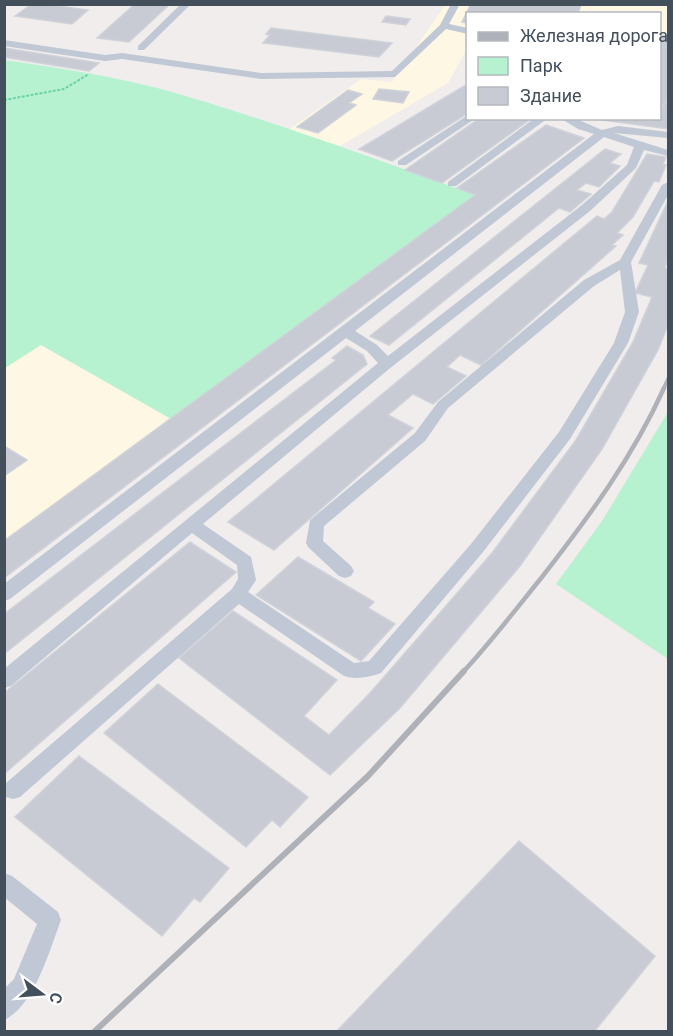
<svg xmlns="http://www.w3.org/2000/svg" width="673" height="1036" font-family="Roboto,sans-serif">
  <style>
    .commercial { fill: #fdf7e3 }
    .green { fill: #b6f2d0 }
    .building { fill: #c8cbd3; stroke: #d0d2d9; stroke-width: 1.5 }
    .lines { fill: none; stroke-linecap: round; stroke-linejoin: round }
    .path { stroke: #6bd3a5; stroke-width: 2; stroke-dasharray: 3 1.5; stroke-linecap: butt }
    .service { fill: #bfc8d4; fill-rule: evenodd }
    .rail-far2 { stroke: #aeb2b8; stroke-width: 4 }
    .rail-far1 { stroke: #aeb2b8; stroke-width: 4.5 }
    .rail { stroke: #aeb2b8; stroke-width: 6 }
  </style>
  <rect width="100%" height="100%" fill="#f0edec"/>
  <path class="commercial" d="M445,5H668V36L660,35V14H468L467,49L448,83L340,146L288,130L361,79L392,82Z
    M41,344L171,419L5,541V368Z"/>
  <path class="green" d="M4,60C59,68 112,76 165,90C270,120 373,158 475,195L171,419L41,345L5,368Z
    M668,412V659L556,584L602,521Z"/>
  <path class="building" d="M32,4H42L88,10L72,24L15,16Z
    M135,4H170L129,42L97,38Z
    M471,4H575L581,5L578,14H468V23L462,22Z
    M386,16L410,19L406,25L382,22Z
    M271,28L392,43L379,57L263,43L270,35L266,34Z
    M660,35L668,36V99L660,111Z
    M4,48L99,63L89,71L4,57Z
    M464,86H468V113L392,161L359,149Z
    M379,89L409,92L403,103L373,99Z
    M348,90L362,94L349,103L356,105L318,133L297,127Z
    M668,99V129L595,119L660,118V111Z
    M480,118H532L442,183L405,170Z
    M546,125L584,138L4,578V541L475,195L457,188Z
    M605,149L621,154L610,163L620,166L599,187L586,183L577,190L591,194L570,212L559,208L389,345L370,336Z
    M647,154L666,157L663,164L666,165L659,182L654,181L633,217L617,233L623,235L612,245L616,246L481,365L460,355L447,367L466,376L433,404L413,394L388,415L413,428L274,550L228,522L597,216L604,219L612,212Z
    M668,201V259L665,268L668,269V325L658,350L602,449L520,566L400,708L330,775L179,658L233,611L337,680L304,716L329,735L370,693L492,553L576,440L633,342L652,297L635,293L648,265L639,263Z
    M347,346L363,355L367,364L4,654V614L336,360L332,358Z
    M4,446L27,460L4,476Z
    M190,542L236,572L4,774V693Z
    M298,557L374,602L368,608L395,624L361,661L256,595Z
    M158,684L308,797L280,827L272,820L246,847L104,733Z
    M79,756L229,868L200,902L194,898L162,936L15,817Z
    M519,841L655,956L594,1032H336Z"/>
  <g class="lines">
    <path class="path" d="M4,100L64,89L89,74"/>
    <path class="service" d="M181,4H191L144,50H138V46Z
      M451,4H460L449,24L468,28V34L446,29L395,77L261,79L122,59L105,61L4,46V40L105,55L122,53L261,73L392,71L440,25Z
      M468,115V118H474L473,120L406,165H398V161Z
      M535,118H548L456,186H448V182Z
      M560,118H574L602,130L618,126L668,132V138L614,133L668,150V156L644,150L636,168L590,211L389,369L203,524L251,557L256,580L248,592L354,663L369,661L471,544L559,432L614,343L625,312L620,270L594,286L448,408L425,441L324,526L323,541L351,566L354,571L351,576L345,578L339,576L308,547L306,543L310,520L415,433L438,402L584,280L620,260L662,185L668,182V195L631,262L639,312L628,343L570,439L483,552L381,673C370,677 355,680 344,676L239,604L20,797L13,799L6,797V783L232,589L238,579L237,565L192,533L11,686L4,688V669L378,363L367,351L346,338L10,599L4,601V584L594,134L578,129ZM604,137L634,147L627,165L582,205L388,356L377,345L355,331Z
      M4,873L12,876L58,912L61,920C50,949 34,1007 4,1020V989L14,979L37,924L4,897Z"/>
    <path class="rail-far2" d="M663,390L668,379"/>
    <path class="rail-far1" d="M463,672C491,642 516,609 542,577C588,518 633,457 664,388"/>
    <path class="rail" d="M94,1032L368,776L464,671"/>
  </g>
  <rect width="673" height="1036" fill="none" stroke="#444f5c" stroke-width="12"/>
  <rect x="466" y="12" width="195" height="108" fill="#ffffff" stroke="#b4b9be" stroke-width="1.5"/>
  <rect x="478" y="32" width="30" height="9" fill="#aeb2b8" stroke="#b4b9be" stroke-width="1.5"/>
  <text x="520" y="42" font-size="18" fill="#444f5c">Железная дорога</text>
  <rect x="478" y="57" width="30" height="18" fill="#b6f2d0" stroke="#b4b9be" stroke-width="1.5"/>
  <text x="520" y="72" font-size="18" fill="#444f5c">Парк</text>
  <rect x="478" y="87" width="30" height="18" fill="#c8cbd3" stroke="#b4b9be" stroke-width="1.5"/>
  <text x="520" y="102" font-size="18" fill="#444f5c">Здание</text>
  <g transform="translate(42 994) rotate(106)" stroke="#ffffff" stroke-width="4.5" paint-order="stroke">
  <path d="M0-4.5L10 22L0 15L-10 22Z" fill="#444f5c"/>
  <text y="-9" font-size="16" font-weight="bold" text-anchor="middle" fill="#444f5c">С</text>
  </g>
</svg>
